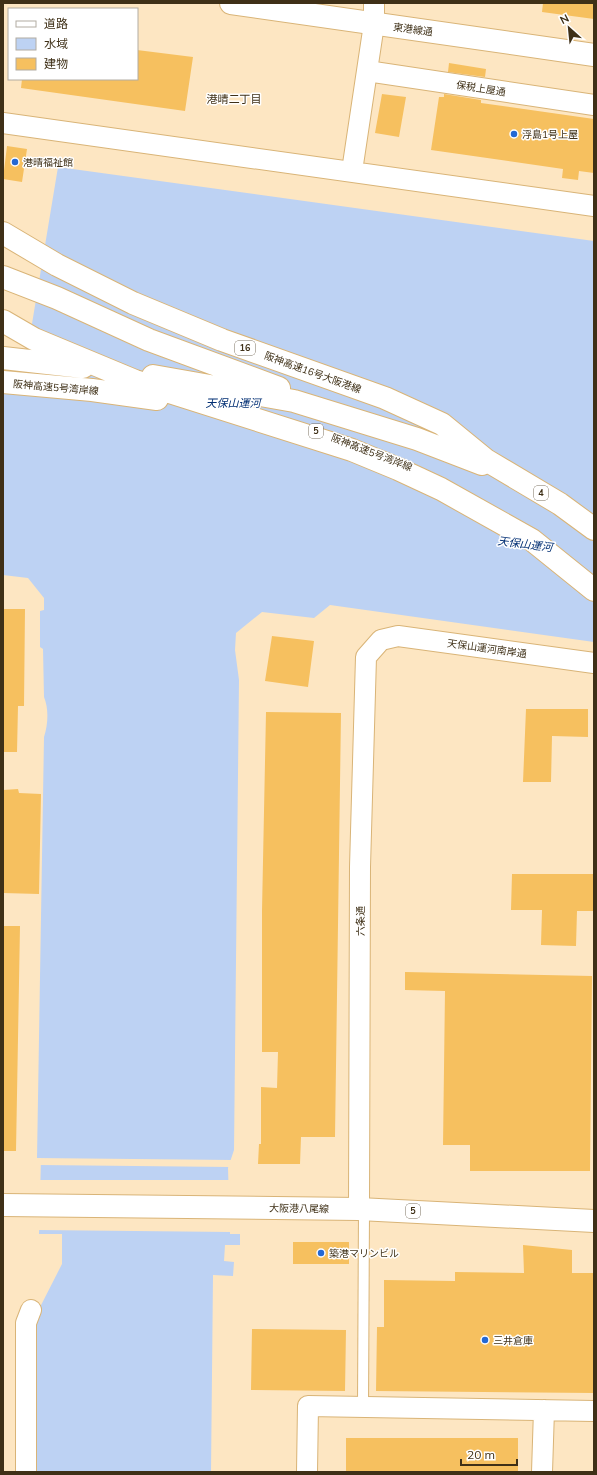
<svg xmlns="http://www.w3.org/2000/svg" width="597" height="1475" font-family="Mulish,'Noto Sans JP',sans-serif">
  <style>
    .water { fill: #bdd2f3 }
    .pier { fill: #fde6c2 }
    .building { fill: #f6c05f }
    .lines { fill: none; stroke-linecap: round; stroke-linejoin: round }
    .lane-casing { stroke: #d9b477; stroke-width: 12 }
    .street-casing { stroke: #d9b477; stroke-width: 22 }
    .secondary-casing { stroke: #d9b477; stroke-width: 24 }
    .primary-casing { stroke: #d9b477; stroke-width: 24 }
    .highway-casing { stroke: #d9b477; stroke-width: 24 }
    .lane { stroke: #fff; stroke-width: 10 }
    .street { stroke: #fff; stroke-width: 20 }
    .secondary { stroke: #fff; stroke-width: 22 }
    .primary { stroke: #fff; stroke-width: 22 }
    .highway { stroke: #fff; stroke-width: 22 }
    .poi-dot { fill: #2468d4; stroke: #fff; stroke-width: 1.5 }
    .labels { text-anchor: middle; stroke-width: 3; stroke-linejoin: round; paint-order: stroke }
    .shield { fill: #fff; stroke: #796e5d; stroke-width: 1 }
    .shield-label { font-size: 9px; font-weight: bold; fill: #3f3017 }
    .street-label { font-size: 10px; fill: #3f3017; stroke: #fff }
    .poi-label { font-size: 10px; fill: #3f3017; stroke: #fff; text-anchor: start }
    .neighbourhood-label { font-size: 11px; fill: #3f3017; stroke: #fff }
    .water-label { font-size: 11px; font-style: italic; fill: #012e73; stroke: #fff }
  </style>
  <rect width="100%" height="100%" fill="#fde6c2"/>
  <path class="water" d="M58,167L594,241V642L330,605L314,618L262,612L236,633L235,650L239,680L234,1150L228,1168L230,1234H240V1245H225L224,1261L234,1262L233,1276L213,1275L211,1472H32L35,1317L62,1264V1234H39L41,1158H37L44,737C48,725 49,709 44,697L43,649L40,647V611L44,610V598L28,578L3,575V371L24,372Z"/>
  <path class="pier" d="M35,1158L233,1160L231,1167L39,1165V1160Z
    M38,1180H230L232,1232L37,1230Z"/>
  <path class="building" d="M543,3H594V19L542,12Z
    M137,50L193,57L185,111L21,88L22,79H137Z
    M449,63L486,69L485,77L448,72Z
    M382,94L406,97L399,137L375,133Z
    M444,94L481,100V103L594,119V173L579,171L578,180L562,178L563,169L431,150L439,97H444Z
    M7,146L27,149L22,182L3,179Z
    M3,609H25L24,706H18L17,752H3Z
    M272,636L314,641L308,687L265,681Z
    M526,709H588V737L552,736L551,782H523Z
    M266,712L341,713L335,1137H301L300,1164H258L259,1144H261V1087L277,1088L278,1052H262V911Z
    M18,789L19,793L41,794L39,894L3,893V790Z
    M512,874H594V911H577L576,946L541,945L542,910H511Z
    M3,926H20L16,1151H3Z
    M405,972L592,976L590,1171H470V1145H443L445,991L405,990Z
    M293,1242H349V1264H293Z
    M523,1245L572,1250V1273H594V1393L376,1391L377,1327H384V1280L455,1281V1272L524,1273Z
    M252,1329L346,1330L345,1391L251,1390Z
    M346,1438H518V1472H346Z"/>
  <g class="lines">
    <g class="lane-casing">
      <path id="lane" d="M363,1407L364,1209"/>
    </g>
    <g class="street-casing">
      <path id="street" d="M367,71L594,105
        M3,123L594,206
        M352,171L374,24V3
        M359,1209L360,867L366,657L381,640L398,636L594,663
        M26,1472V1323L31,1310
        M307,1472L308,1406L594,1411
        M542,1472L544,1410"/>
    </g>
    <g class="secondary-casing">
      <path id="secondary" d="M231,3L594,55"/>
    </g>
    <g class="primary-casing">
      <path id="primary" d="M3,1205L359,1209L594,1221"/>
    </g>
    <g class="highway-casing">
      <path id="highway" d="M3,233L57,265L133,303L222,340L385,398L442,424L486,460L560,504L594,529
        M3,277L57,298L149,340L279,388
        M3,321L34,339L135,381L352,450L398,469L441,489L532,540L594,590
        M3,358L83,367
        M153,376L294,401L417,439L482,464
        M3,382L92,390L157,399"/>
    </g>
    <use href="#lane" class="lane"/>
    <use href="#street" class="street"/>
    <use href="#secondary" class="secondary"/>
    <use href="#primary" class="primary"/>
    <use href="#highway" class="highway"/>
  </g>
  <g class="poi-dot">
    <circle cx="514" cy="134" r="4"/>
    <circle cx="15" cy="162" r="4"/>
    <circle cx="321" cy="1253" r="4"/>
    <circle cx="485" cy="1340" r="4"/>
  </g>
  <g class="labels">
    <g class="shield">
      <rect x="235" y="341" width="20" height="14" rx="3"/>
      <rect x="309" y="424" width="14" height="14" rx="3"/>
      <rect x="534" y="486" width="14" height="14" rx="3"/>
      <rect x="406" y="1204" width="14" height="14" rx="3"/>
    </g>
    <g class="shield-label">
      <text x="245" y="351">16</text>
      <text x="316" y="434">5</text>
      <text x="541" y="496">4</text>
      <text x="413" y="1214">5</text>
    </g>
    <g class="street-label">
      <text transform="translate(413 29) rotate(8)" y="4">東港線通</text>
      <text transform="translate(481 88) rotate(9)" y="4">保税上屋通</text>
      <text transform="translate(313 372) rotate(20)" y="4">阪神高速16号大阪港線</text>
      <text transform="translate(56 387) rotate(5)" y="4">阪神高速5号湾岸線</text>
      <text transform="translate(372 452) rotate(21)" y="4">阪神高速5号湾岸線</text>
      <text transform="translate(487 648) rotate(8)" y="4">天保山運河南岸通</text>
      <text transform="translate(360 921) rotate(-90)" y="4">六条通</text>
      <text transform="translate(299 1208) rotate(1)" y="4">大阪港八尾線</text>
    </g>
    <g class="poi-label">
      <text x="522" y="138">浮島1号上屋</text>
      <text x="23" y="166">港晴福祉館</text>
      <text x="329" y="1257">築港マリンビル</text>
      <text x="493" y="1344">三井倉庫</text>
    </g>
    <g class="neighbourhood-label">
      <text x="234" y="103">港晴二丁目</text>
    </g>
    <g class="water-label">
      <text x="233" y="407">天保山運河</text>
      <text transform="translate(525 544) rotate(7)" y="4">天保山運河</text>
    </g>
  </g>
  <rect width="597" height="1475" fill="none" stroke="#3f3017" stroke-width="8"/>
  <rect x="8" y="8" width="130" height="72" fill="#ffffff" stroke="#b2aca2"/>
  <rect x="16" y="21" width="20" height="6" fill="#ffffff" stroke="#b2aca2"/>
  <text x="44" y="28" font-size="12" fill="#3f3017">道路</text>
  <rect x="16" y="38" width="20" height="12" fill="#bdd2f3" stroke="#b2aca2"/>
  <text x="44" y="48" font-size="12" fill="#3f3017">水域</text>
  <rect x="16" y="58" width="20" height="12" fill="#f6c05f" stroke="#b2aca2"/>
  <text x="44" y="68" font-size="12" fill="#3f3017">建物</text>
  <g transform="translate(569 28) rotate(333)" stroke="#ffffff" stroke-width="3" paint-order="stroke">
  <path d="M0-3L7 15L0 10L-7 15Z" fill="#3f3017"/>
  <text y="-6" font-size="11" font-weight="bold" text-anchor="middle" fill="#3f3017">N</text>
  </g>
  <path d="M461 1459v6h56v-6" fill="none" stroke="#3f3017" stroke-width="2"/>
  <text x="467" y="1459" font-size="12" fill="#3f3017" stroke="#ffffff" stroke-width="3" paint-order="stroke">20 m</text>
</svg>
